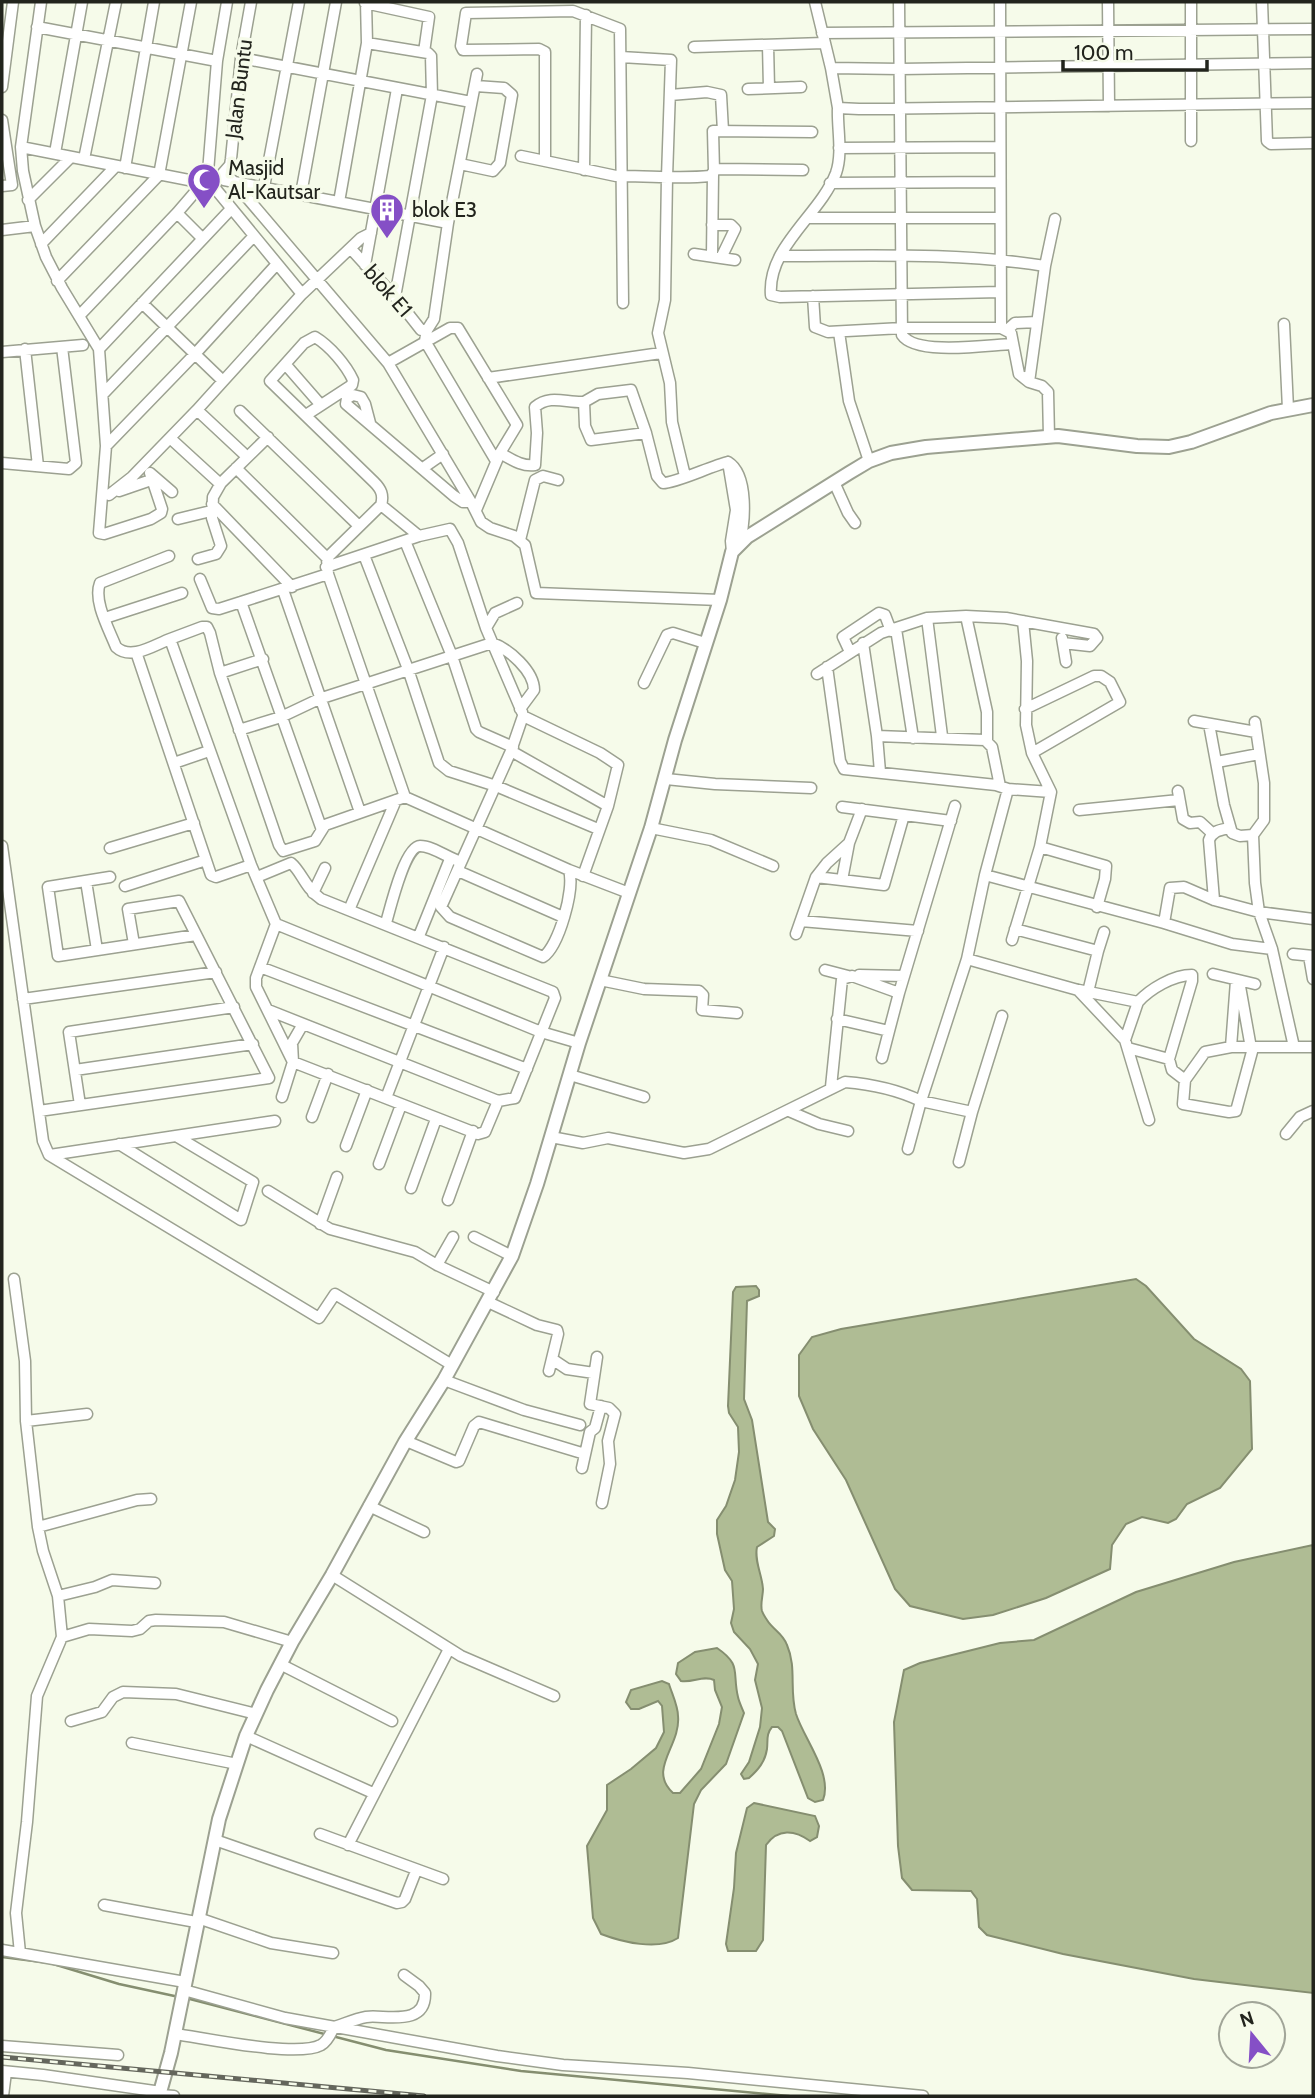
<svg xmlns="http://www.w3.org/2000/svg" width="1315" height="2098" font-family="Cabin,sans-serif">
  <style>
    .water { fill: #afbc94; stroke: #858e70; stroke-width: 2 }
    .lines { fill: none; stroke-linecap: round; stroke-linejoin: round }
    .stream { stroke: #858e70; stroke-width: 2.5 }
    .minor-casing { stroke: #9ca191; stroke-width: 13 }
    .tertiary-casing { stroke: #9ca191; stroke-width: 16 }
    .minor { stroke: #fff; stroke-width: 10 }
    .tertiary { stroke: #fff; stroke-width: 12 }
    .rail-casing { stroke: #64665c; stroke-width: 5 }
    .rail { stroke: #f6fbea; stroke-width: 2.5; stroke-dasharray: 8; stroke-linecap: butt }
    .labels { text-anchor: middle; stroke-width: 7; stroke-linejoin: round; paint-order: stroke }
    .street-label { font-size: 21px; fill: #22241d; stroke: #f6fbea }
    .poi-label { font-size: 21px; fill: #22241d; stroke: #f6fbea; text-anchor: start }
  </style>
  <rect width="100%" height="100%" fill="#f6fbea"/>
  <path class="water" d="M1136,1279L1146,1286L1194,1339L1241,1369L1250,1381L1252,1449L1220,1488L1187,1504L1176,1519L1168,1523L1142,1517L1126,1524L1112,1545L1110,1569L1046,1598L993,1615L963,1619L910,1606L895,1589L846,1480L813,1429L799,1396V1355L812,1337L841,1329Z
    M756,1286L759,1290V1296L747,1301L744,1399L752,1420L768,1522L775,1529L774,1536L757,1547C754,1561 762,1574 763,1589C763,1596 760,1604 762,1611C763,1614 765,1617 767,1620C773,1630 783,1633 787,1645C797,1668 789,1690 796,1714C804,1739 833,1774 823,1800L815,1802L808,1798L782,1731L778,1727H772C766,1734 768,1740 767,1749C765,1762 758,1770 749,1778L744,1779L741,1774L749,1762L760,1727L762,1708L755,1680L758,1664L750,1649L734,1632L731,1623L734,1609L732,1581L725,1570L717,1534V1520L726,1506L735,1480L739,1452L738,1427L729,1413L728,1406L733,1292L736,1287Z
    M1313,1545V1993L1194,1979L1063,1954L987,1935L979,1927L977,1899L971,1891L912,1890L902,1878L898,1846L894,1722L904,1670L920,1663L1000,1643L1034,1640L1136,1592L1234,1562Z
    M717,1648C742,1665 732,1672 738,1697C739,1702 742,1708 744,1713L726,1764L701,1790L694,1804L678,1938C658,1951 622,1942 601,1934L593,1918L587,1846L607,1810V1785L631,1769L656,1748L664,1732L662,1706L658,1701L639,1709H631L626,1702L631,1690L662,1681L669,1684C672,1694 678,1706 678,1716C681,1746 647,1769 673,1793H680L701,1769L719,1724L722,1707L715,1690L714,1680C703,1675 693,1683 681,1681L676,1674L678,1663L695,1652Z
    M754,1803L815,1816L819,1826L817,1837L810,1841C795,1830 778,1828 766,1845L763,1940L756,1951H728L726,1944L734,1888L736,1853L747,1808Z"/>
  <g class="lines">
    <path class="stream" d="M2,1957L50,1963L119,1984L179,1997
      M186,1998L386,2050L521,2071L789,2096"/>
    <g class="minor-casing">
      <path id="minor" d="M41,2L21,147L23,171L35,226L46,257L62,288L99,349
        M815,2L831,68L838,108L859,109L1313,103
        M899,2L902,335C916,356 988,345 1011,344
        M1000,2L1001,328
        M1108,2L1109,106
        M1191,2V141
        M1262,2L1267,141L1271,144L1313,143
        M365,3L429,17L424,52
        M37,27L217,61
        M822,33L1313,29
        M367,43L428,53L431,56L432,95L395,297
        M768,45L769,88
        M694,47L824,43
        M621,57L671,60L667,177L665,300L658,333L670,383L672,422L685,476
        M241,58L471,102
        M831,68L900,69L1313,63
        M2,87L13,2
        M748,89L801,87
        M670,95L707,92L721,95L723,131
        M838,108C837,128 843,153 836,173C820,215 767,247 771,295L780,297L1000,292
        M2,120L12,185L2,186
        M21,147L209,184
        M839,148L1000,147
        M55,153L82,2
        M521,156L545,161
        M84,159L116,2
        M460,164L493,171L500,163L512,95L504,88L476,86
        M125,168L154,2
        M584,170L586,15
        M714,171L713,131L812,132
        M208,172L217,61L227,2
        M223,173L230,165L231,159L241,58L251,2
        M224,180L448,223L477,74
        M232,180L388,363L471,502L481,522L490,528L514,536L525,545L536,593L720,600
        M830,183L1000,182
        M214,187L302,294
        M264,187L299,2
        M301,194L336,2
        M28,200L71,157
        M339,202L367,43L366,2
        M177,213L202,238
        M807,218H1000
        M448,223L434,319L427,330L425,341L496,461
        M2,230L35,226
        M41,244L115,167
        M351,249L395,297L421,330H427
        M694,254L721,258L735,229L731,225H712
        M712,256L713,174
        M780,256C869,256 958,252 1045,266
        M721,258L735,260
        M365,265L397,89
        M57,281L159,175L191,2
        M813,296L815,327L828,332L902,328H1001L1011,333L1019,374L1029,382L1045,266L1055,219
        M142,303L223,381
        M623,303L620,29L573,11L466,13L461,46L463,50L539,49L545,52V161L616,176H623C652,176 682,179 710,176L714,171L718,169L803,170
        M79,316L177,213L202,184
        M1284,324L1288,409
        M1007,330L1015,323L1037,322
        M839,332L849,401L869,461
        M25,349L38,466
        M2,352L83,345
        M388,363L450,328H458L517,425L500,453
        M286,365L320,404
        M488,378L661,353
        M1029,382L1042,386L1048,392L1049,437
        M103,394L253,237
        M584,402L598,394L631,390L646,433
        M197,410L243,453
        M240,411L359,526
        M306,415L352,385L353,380C346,365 330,346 315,337L304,343L270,381L374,482C381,489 384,495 381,505L327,558
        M370,423L365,404L361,397L353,395L347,398L346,404L454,496L463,502H471
        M170,438L217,481
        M106,446L195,354L276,265
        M2,463L69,469L76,463L62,347
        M236,468L327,558L328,574L405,797L569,870L629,893
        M423,468L443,454
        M150,473L162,509L161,513L151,519L104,534L99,533L106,446L99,349L231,209
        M150,473L172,492
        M834,482L848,513L855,523
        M119,491L151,480
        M109,495L132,477L197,410L302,294L361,238L371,233
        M212,504L292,587
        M381,505L419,536
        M476,510L500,453C511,459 522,467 535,465L537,433L535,407C550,394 566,403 584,402L585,426L591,440L646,433L657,476L663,483C676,483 711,466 728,462
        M178,519L211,511
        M520,540L535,480L543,476L558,480
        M405,541L452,656L476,729L479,732L513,747
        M732,552L731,541L736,510L728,462C749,475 745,524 739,544
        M364,555L408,669L439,763L449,771L496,786L598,829
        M169,556L100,583C93,601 109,629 116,647C131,661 154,645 170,639L251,865L276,924L541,1032L579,1043
        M198,559L216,554L221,546L212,518L213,497L221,483L268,437
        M326,567L419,536L450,529L458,543L486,628L522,712
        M200,579L212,608L219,609L241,602
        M283,590L360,812
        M966,616L1006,618L1094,634L1097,638L1090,646L1063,643
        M105,618L182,593
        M927,618L942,736
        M1023,621L1027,661L1026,725L1032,753L1051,792L1040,847
        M486,628L495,613L517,603
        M896,629L913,738
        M1062,638L1066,662
        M170,639L202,627H207L210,633L220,673L279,845L283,851L315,841L325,825L405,797
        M863,643L877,736L880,772
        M136,652L211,875L216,877L251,865
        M850,652L843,637L879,613L885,615L891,631
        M827,667L840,761L844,769L996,785L1008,789L1051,792
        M220,673L263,659
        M817,674L881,633L927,618L966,616L987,712V741
        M644,683L667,635L673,633L705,643
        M1025,709L1094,676H1101L1110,682L1120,702L1032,753
        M1194,721L1256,732
        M1255,722L1264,783V820L1253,835L1255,883L1259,912L1313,919
        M1209,724L1224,805L1232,833L1240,836L1253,835
        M239,730L281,717L319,699L492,643C509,649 534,671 534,690L520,709
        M877,736L985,740L992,747L1000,786
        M511,751L608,806
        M1217,762L1259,754
        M174,763L209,751
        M666,779L715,784L811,788
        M1178,791L1183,819L1190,823L1200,822L1212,833
        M842,807L951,821
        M1079,810L1179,800
        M651,828L711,840L773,866
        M322,830L241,602L328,574
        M2,846L43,1141L49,1155L319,1318L335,1294L452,1365
        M110,848L194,823
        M569,870C575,889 559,946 543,957L450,917L441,907L511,751L523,716L600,753L618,765L608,806L583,876
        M458,871L563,917
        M985,875L1008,789
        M110,877L48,887L58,956L196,935
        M257,877L291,863C302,872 304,887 321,899L553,992L555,998L515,1098L498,1101L485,1132L478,1134L293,1062L256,987V978L276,924
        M816,877L884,885L904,815
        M842,880L849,843
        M86,881L97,950
        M125,886L206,860
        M313,893L325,868
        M1214,900L1209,840C1213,830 1221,830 1230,828
        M349,910L396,800
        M801,921L918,931
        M386,923C390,909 405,846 420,846C433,846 448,858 461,862
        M1164,923L1170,888L1184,887L1214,900L1259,912L1272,949
        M1015,929L1098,951L1088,992
        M796,934L816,877L827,863L849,843L862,809
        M419,936L450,859
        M1012,940L1040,847L1106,866L1105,879L1097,907
        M1098,951L1104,932
        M1293,954L1313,956
        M1309,956L1313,979
        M967,959L1078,990L1125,1040L1149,1120
        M260,967L527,1069
        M825,970L848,976
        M1213,974L1255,984
        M859,975L904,976
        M600,980L644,989L699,991L703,995L702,1010L737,1013
        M1239,981L1251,1048
        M1079,990L1138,1002C1150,989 1173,975 1192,975V981L1169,1059
        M899,993L955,806
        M23,999L216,972
        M268,1010L498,1101
        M1125,1040L1138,1002
        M1231,1047L1236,981
        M1128,1048L1169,1059L1172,1070L1185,1080
        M1253,1048L1236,1111L1229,1112L1183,1104L1185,1080L1205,1052L1231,1047H1313
        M882,1058L889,1031
        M75,1070L253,1044
        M570,1075L644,1097
        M831,1087L842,979L852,976L899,993L889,1031L837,1019
        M282,1097L293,1062L292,1043L303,1024
        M386,1098L444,947
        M80,1105L69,1032L234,1007
        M39,1111L269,1078L179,901L128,909L134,944
        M789,1111L819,1124L848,1131
        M312,1117L328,1074
        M1286,1134L1300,1117L1313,1111
        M551,1137L583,1143L608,1138L684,1153L709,1149L845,1082C870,1084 898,1090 921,1101L967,959L985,875L1164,923L1232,944L1272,949L1294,1047
        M119,1144L241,1220L253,1182L176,1136
        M346,1146L367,1090
        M908,1149L921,1101L972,1112L1002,1016
        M50,1155L275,1121
        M959,1162L972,1112
        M379,1164L401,1105
        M411,1188L436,1119
        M268,1191L330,1229L415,1252L437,1265L494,1292
        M448,1200L473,1131
        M320,1224L337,1177
        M474,1237L512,1256
        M437,1265L453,1237
        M14,1279L25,1361L26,1421L38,1527L43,1551L58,1596L62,1637L37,1696L27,1822L16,1913L20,1953
        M488,1302L537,1325L557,1330L558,1334L549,1371
        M597,1357L590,1404L609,1408L615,1414L608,1441L610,1464L602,1503
        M552,1359L567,1369L594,1373
        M444,1380L524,1410L580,1425
        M26,1421L87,1414
        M406,1441L456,1462L459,1461L474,1426L479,1422L585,1454
        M582,1468L590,1432L595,1428L601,1406
        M369,1506L424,1532
        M38,1527L137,1500L151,1499
        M332,1575L461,1656L554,1696
        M58,1596L95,1587L112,1580L155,1583
        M62,1637L89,1629L132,1631L140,1629L149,1621L156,1620L224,1622L292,1642
        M280,1664L392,1721
        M71,1721L102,1712L113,1697L123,1692L176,1694L256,1714
        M246,1736L373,1793
        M132,1743L237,1764
        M320,1834L443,1879
        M215,1840L397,1903L402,1902L405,1899L416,1871
        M348,1845L449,1649
        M104,1905L196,1922
        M198,1918L271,1943L333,1953
        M2,1950L185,1982
        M184,1990L285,2018L497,2056L563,2065L688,2073L923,2096
        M175,2034C205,2038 297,2058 321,2045C328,2041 331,2033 334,2027C344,2024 355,2019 366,2017C383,2014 426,2028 425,1993L419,1986L404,1975
        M2,2046L118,2055
        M2,2071L43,2075L161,2092
        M160,2095L174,2096
        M3,2096L6,2072"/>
    </g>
    <g class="tertiary-casing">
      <path id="tertiary" d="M159,2096L171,2053L219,1819L246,1736L267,1690L292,1642L332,1575L405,1442L444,1380L512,1256L537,1184L579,1043L651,828L675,740L720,600L732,552L747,537L849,473L869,461L891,453L926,447L1058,436L1137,446L1169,447L1191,442L1271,413L1313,405"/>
    </g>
    <use href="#minor" class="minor"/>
    <use href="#tertiary" class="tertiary"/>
    <g class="rail-casing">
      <path id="rail" d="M2,2057L424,2096"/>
    </g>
    <use href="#rail" class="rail"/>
  </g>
  <defs>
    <g id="mosque-pin" transform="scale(1.75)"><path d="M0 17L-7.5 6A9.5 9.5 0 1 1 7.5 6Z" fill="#854fc6" stroke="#f6fbea"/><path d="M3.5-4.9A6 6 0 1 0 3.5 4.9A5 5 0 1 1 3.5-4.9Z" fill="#fff"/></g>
    <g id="building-pin" transform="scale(1.75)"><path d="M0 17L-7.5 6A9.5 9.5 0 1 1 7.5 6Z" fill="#854fc6" stroke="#f6fbea"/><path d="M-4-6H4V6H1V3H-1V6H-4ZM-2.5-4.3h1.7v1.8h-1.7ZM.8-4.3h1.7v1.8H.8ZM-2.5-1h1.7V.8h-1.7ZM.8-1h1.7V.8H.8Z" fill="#fff"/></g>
  </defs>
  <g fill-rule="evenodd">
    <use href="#mosque-pin" x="204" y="180"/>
    <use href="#building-pin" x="387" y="210"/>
  </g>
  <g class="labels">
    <g class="street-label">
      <text transform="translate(239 89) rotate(-83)" y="7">Jalan Buntu</text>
      <text transform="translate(388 291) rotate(49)" y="7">blok E1</text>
    </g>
    <g class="poi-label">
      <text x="228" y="175">Masjid<tspan x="228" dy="24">Al-Kautsar</tspan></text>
      <text x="412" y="217">blok E3</text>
    </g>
  </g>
  <rect width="1315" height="2098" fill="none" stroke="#22241d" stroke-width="7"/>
  <g transform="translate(1252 2035) rotate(342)"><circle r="33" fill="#f6fbea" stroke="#a1a598" stroke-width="2"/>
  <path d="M0-5L12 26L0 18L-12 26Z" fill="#854fc6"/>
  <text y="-10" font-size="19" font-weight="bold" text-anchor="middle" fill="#22241d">N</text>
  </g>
  <path d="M1063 60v10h144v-10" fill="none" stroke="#22241d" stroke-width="3.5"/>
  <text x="1074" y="60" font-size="21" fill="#22241d" stroke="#f6fbea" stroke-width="5" paint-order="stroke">100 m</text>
</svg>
